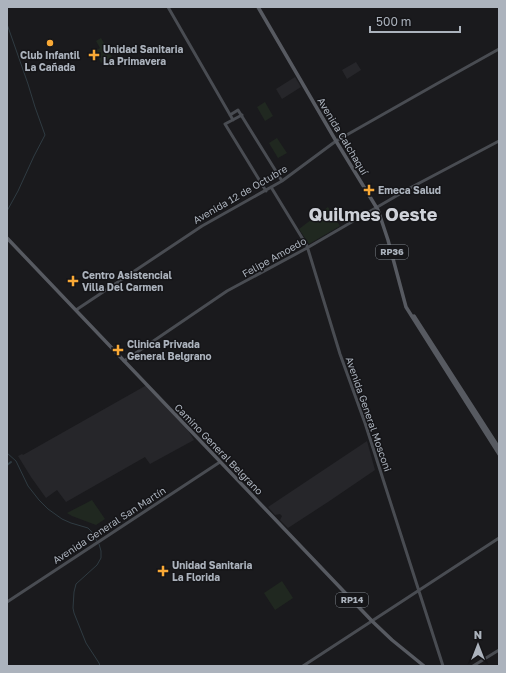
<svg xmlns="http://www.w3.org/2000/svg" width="506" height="673" font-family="'Golos Text',sans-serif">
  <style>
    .built { fill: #26262a }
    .green { fill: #202820 }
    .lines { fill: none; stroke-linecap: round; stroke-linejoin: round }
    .stream { stroke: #2f3b42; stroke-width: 1 }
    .canal { stroke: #2f3b42; stroke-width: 2 }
    .secondary { stroke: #494c52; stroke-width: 3 }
    .primary { stroke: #575a61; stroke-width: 3.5 }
    .poi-dot { fill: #f9a936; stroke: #151518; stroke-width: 1.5 }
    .labels { text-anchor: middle; stroke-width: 3; stroke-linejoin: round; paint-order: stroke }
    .shield { fill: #151518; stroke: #7f848c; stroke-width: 1 }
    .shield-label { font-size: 9px; font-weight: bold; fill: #acb3bd }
    .poi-label { font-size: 10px; font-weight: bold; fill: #acb3bd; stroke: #151518; text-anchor: start }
    .street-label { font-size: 10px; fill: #acb3bd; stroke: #151518 }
    .town-label { font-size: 18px; font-weight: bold; fill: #ced1d8; stroke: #151518 }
  </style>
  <rect width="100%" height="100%" fill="#1a1a1d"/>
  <path class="built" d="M356,62L361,70L347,79L342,70Z
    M295,77L301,87L282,99L276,89Z
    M146,384L184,424L194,440L150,464L145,457L66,502L57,490L46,498L31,477L18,456L22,454L23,455L145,386Z
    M367,441L375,470L328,502L288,528L280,520L282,516L280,514L275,515L268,507Z"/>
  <path class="green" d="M101,38L112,57L101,63L95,51L100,48L96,41Z
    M265,102L273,116L265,121L257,107Z
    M277,138L287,153L278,158L269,143Z
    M328,207L340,226L309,244L299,229Z
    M92,500L105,519L96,525L72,516L67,513Z
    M282,581L293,598L275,610L264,593Z"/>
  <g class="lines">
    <path class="stream" d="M7,24L28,84L35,107L45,135L34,156L18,191L7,211
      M7,453L16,461L28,486L39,500L48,509L62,519L71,523L88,528L91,531L97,541
      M99,544L101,551V558L97,565L76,584L74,592L73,608L74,613L86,643L99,663L100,666"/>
    <path class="canal" d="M7,465L11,462"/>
    <path class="secondary" d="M168,7L233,120
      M230,115L238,110L282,181
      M242,115L225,124L266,191
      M271,187L307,246L340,354L365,423L443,666
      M76,310L202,226L282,181L336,141L440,82L499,49
      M124,361L227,291L307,248L410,188L499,141
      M7,602L220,462
      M303,666L499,538
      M473,666L499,650"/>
    <path class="primary" d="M258,7L336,141L378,210L388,240L406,307L499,454
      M7,238L372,621L392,640L424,666
      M414,316L499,448"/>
  </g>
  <g class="poi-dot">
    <circle cx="50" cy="43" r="4"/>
    <path d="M92 49h4v4h4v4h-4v4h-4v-4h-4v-4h4z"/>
    <path d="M367 184h4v4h4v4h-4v4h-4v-4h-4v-4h4z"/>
    <path d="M71 275h4v4h4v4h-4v4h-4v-4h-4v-4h4z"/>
    <path d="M116 344h4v4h4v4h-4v4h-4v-4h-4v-4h4z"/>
    <path d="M161 565h4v4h4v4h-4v4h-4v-4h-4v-4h4z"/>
  </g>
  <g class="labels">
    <g class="shield">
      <rect x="376" y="245" width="32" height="14" rx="3"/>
      <rect x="336" y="593" width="32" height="14" rx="3"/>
    </g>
    <g class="shield-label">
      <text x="392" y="255">RP36</text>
      <text x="352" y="603">RP14</text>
    </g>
    <g class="poi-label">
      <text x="103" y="53">Unidad Sanitaria<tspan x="103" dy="12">La Primavera</tspan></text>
      <text x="50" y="59" text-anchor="middle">Club Infantil<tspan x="50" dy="12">La Cañada</tspan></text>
      <text x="378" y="194">Emeca Salud</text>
      <text x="82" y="279">Centro Asistencial<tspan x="82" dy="12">Villa Del Carmen</tspan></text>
      <text x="127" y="348">Clinica Privada<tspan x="127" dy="12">General Belgrano</tspan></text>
      <text x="172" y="569">Unidad Sanitaria<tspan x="172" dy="12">La Florida</tspan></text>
    </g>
    <g class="street-label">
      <text transform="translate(343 136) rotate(59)" y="4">Avenida Calchaquí</text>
      <text transform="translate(240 194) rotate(-30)" y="4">Avenida 12 de Octubre</text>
      <text transform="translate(274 257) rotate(-29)" y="4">Felipe Amoedo</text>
      <text transform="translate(369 414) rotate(71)" y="4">Avenida General Mosconi</text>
      <text transform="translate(219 449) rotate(46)" y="4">Camino General Belgrano</text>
      <text transform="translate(109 525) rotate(-33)" y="4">Avenida General San Martín</text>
    </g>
    <g class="town-label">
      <text x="373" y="221">Quilmes Oeste</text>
    </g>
  </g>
  <rect width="506" height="673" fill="none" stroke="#acb3bd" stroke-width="16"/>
  <g transform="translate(478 645)" stroke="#151518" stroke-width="3" paint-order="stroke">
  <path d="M0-3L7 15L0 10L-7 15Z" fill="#acb3bd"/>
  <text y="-6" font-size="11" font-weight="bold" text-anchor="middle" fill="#acb3bd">N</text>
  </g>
  <path d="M370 26v6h90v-6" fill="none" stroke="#acb3bd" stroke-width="2"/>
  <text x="376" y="26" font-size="12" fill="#acb3bd" stroke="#151518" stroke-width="3" paint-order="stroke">500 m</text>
</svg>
